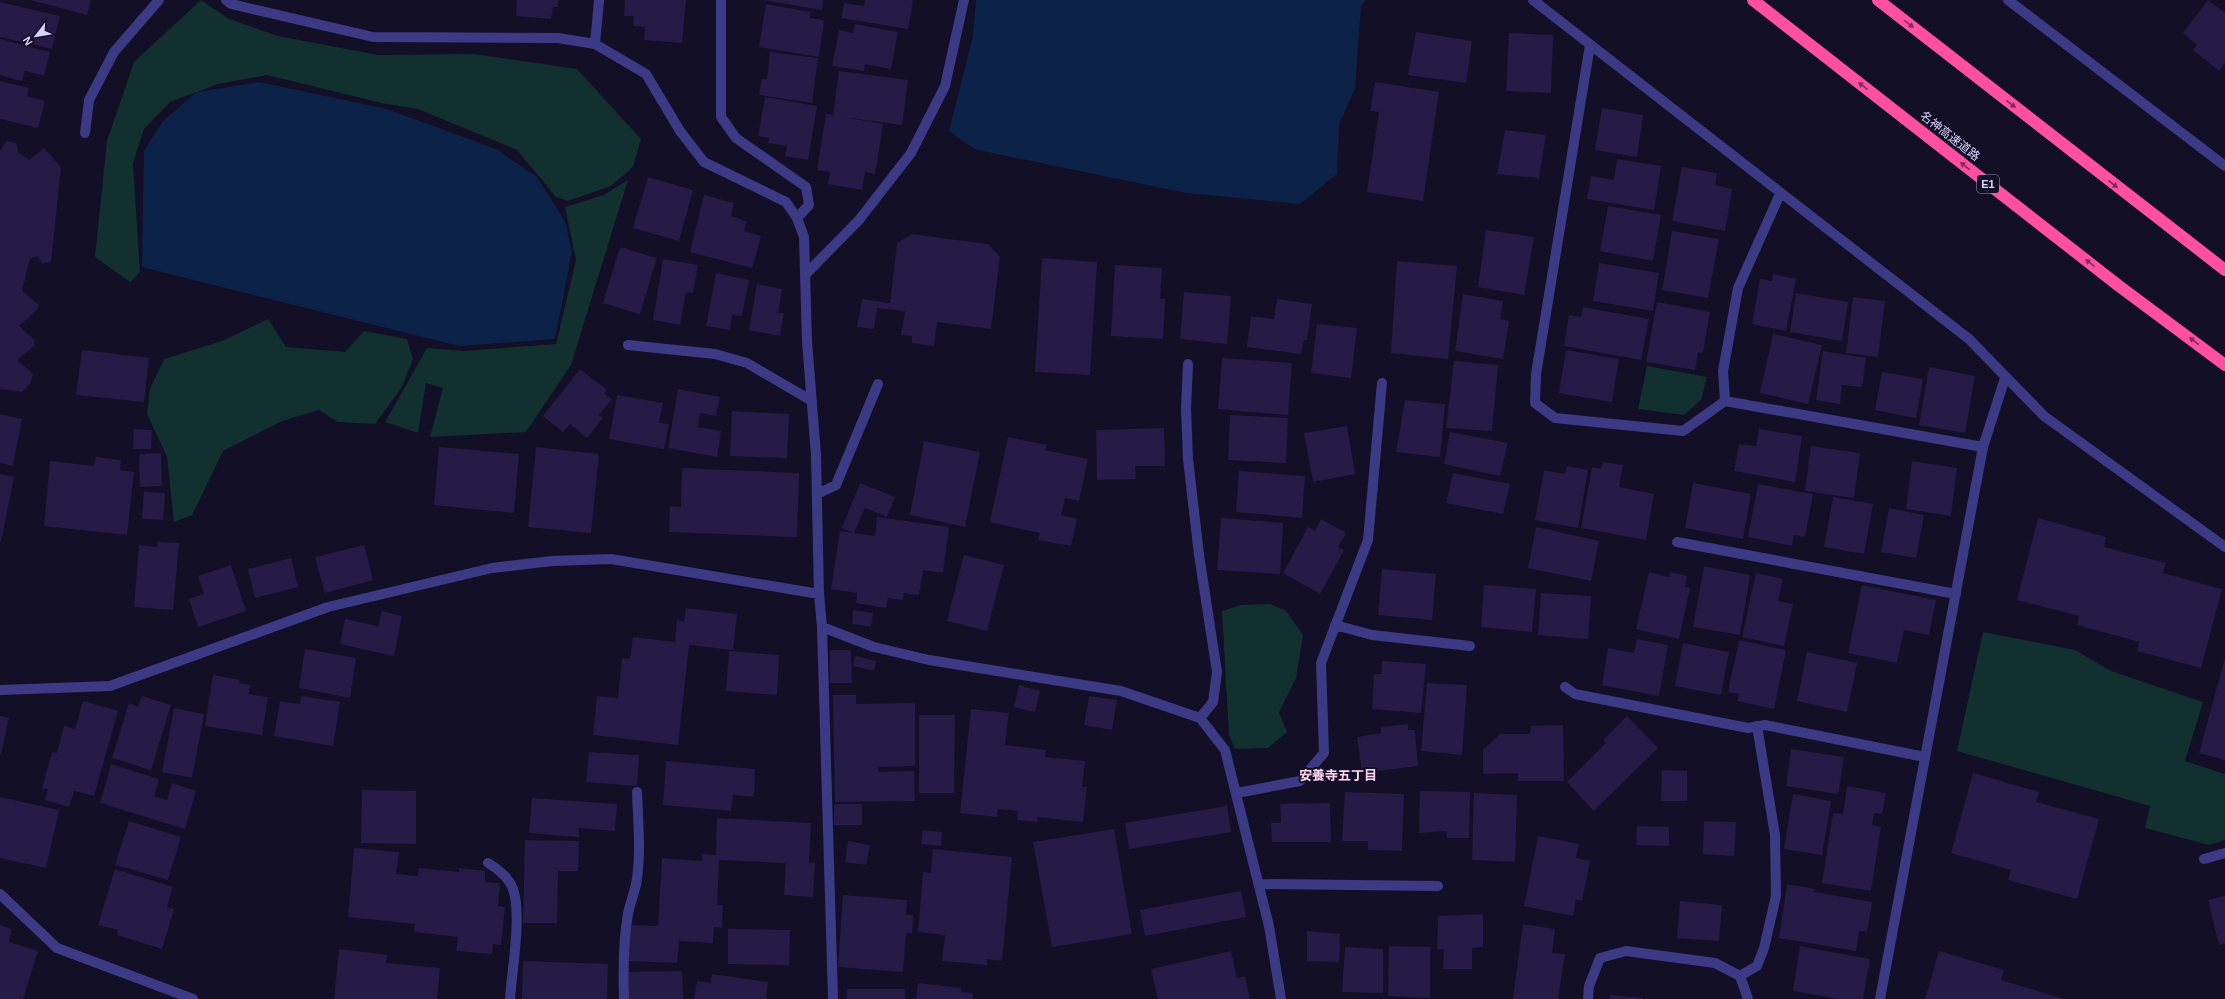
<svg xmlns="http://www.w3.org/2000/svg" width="2225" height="999" font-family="Arial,'Noto Sans JP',sans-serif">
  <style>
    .green { fill: #12302f }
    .water { fill: #0c2248 }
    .building { fill: #241b47 }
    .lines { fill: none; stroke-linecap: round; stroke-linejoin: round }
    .service { stroke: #3d3a85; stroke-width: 10 }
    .minor { stroke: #3d3a85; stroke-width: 10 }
    .tertiary { stroke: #3d3a85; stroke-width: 10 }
    .motorway { stroke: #ff4fa3; stroke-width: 12 }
    .oneway { fill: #7d2c5e }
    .labels { text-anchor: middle; stroke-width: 4; stroke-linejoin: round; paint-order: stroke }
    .shield { fill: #130f26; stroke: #9e99be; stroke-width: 1 }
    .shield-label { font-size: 11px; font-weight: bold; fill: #d9d4ff }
    .street-label { font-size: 12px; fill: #d9d4ff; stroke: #130f26 }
    .neighbourhood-label { font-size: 13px; font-weight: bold; fill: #ffd6f0; stroke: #130f26 }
  </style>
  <rect width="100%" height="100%" fill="#130f26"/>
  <path class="green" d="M201,0L229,19L278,36L378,55L474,54L577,69L641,139L633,167L611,186L568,201L556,197L517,150L418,109L386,104L267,75L218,84L170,102L144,129L133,163L140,272L130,282L95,257L107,141L134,62Z
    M628,180L571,365L526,432L430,437L443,388L426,383L418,433L385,422L427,348L463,351L556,344L576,260L565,207L604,195Z
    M268,319L286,347L345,352L364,331L407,339L413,359L402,387L375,424L338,422L319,410L282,421L223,451L192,515L174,522L167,457L147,414L150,389L164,359L222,341Z
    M1647,366L1707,377L1701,400L1684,415L1638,409Z
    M1270,604L1286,611L1303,635L1296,678L1279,712L1287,732L1268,748L1235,749L1229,736L1222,611L1241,605Z
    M1983,632L2075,650L2111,671L2203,702L2185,761L2225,774V840L2209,845L2145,828L2150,806L1957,751Z"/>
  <path class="water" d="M976,0H1366L1361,6L1355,88L1339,125L1337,174L1300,204L1186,193L974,149L949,131L973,36Z
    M259,82L387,109L496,149L537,177L565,221L572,252L555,339L459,346L142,267L144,151L163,121L197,92Z"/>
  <path class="building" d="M30,0H91L87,15Z
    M517,0H558V7H553L551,19L516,16Z
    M625,0H686L682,43L644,40L645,27L633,26L634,16H624Z
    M762,0H823L822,10Z
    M865,0H913L908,29L841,18L844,3L864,6Z
    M2208,0L2225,13V62L2219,71L2193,50L2197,45L2183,33Z
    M0,2L60,16L52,49L0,37Z
    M766,4L810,12V18L824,20L819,57L759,47Z
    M855,24L898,32L891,69L865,64L864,71L832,66L839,30L853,33Z
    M1416,32L1472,41L1466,83L1408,75Z
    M1509,33L1553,35L1551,93L1506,91Z
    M0,39L50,52L44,76L25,71L22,81L0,75Z
    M770,52L818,58L812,103L759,95L762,79H767Z
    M839,71L908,80L902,125L843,117L883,124L875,174L865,172L862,190L828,184L830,172L817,170L826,114L833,115Z
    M0,81L29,88L27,96L45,101L38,128L0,119Z
    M1375,82L1439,92L1423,201L1367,192L1379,112L1370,111Z
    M765,97L817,106L808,160L785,156L787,146L768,143L769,138L758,136Z
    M1602,108L1643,115L1637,157L1595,150Z
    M1505,130L1546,135L1539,178L1497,174Z
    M7,141L16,143L19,153L29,160L44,148L61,167L51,262L42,263L37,256L30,259L22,291L39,305L37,310L19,326L34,339V346L17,360L33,374L30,384L22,392L0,389V150Z
    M1617,159L1661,166L1654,210L1587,199L1591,176L1614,180Z
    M1682,167L1717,173L1715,185L1732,189L1725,231L1672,221Z
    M648,177L693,190L679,241L633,228Z
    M704,195L734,203L731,216L746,221L744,231L761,236L752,268L690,252Z
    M1608,206L1661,215L1653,261L1600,251Z
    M1486,230L1534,237L1524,295L1478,287Z
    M1672,231L1719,239L1708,298L1662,290Z
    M912,234L988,244L1000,257L991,329L937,322L934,346L912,343V336L901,335L905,311L877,308L874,329L857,327L862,299L890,303L897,243Z
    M620,247L657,258L640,314L603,303Z
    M1042,258L1097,262L1090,375L1035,372Z
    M663,259L698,265L693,293L686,292L680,325L653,320Z
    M1397,261L1457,266L1448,359L1391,353Z
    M1599,263L1659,273L1653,311L1593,301Z
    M1115,265L1162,268L1160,299H1165L1163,339L1111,336Z
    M716,273L749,280L742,316L732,315L730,330L706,326Z
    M1773,274L1796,279L1786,331L1752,324L1760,279L1772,281Z
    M757,284L782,289L778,313H784L780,336L749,330Z
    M1184,292L1231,296L1227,344L1180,339Z
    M1796,293L1848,302L1842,341L1790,332Z
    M1463,294L1503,301L1500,319L1509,321L1503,359L1455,351Z
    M1853,297L1885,301L1878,357L1846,353Z
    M1277,299L1312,304L1307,340H1304L1301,354L1247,347L1251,316L1274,319Z
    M1657,302L1710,312L1703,353L1698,352L1695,370L1646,362Z
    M1583,307L1649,319L1641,360L1564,346L1569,315L1581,317Z
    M1317,324L1357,328L1351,378L1311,373Z
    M1773,334L1822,345L1808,404L1760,393Z
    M82,350L149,358L144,402L76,395Z
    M1566,350L1619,359L1612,402L1559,393Z
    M1823,351L1866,358L1862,387L1842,385L1840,404L1816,400Z
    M1222,358L1292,363L1288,415L1218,409Z
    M1454,361L1498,365L1492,431L1446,428Z
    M1929,367L1975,376L1965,433L1919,425Z
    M580,369L607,390L604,394L612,399L599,415L603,418L587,438L570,424L563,432L543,416Z
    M1882,372L1923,379L1916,418L1875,410Z
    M678,389L720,397L716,416L700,413L698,427L721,431L717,457L668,448Z
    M617,395L663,403L659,423L669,424L664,449L609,439Z
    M1405,400L1445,404L1440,457L1396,452Z
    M732,411L789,414L787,458L730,456Z
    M0,414L22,419L13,466L0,463Z
    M1230,415L1288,418L1286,463L1228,460Z
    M1347,426L1355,474L1313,482L1304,433Z
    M1164,428L1165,466H1135L1136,479L1097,480L1096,430Z
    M134,429L152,430L151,449H133Z
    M1759,429L1802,436L1795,482L1734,471L1739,444L1756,446Z
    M1450,432L1508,443L1500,476L1444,464Z
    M1008,437L1047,445L1045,450L1088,459L1079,501L1065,498L1061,515L1077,519L1071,546L1038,540L1040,533L990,522Z
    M924,441L980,452L965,527L910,515Z
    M1811,446L1860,453L1854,498L1805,491Z
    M439,447L519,454L514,513L434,505Z
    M536,447L599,454L591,533L528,527Z
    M161,453L162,486L140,487L139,454Z
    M96,457L121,460L120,470L134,472L127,535L44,526L50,461L94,466Z
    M1912,461L1957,468L1951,516L1906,509Z
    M1603,462L1623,465L1619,487L1654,494L1646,540L1581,528L1592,467L1601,469Z
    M1567,466L1588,470L1578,528L1535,520L1544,470L1565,474Z
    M682,468L799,473L797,537L669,532L670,506L681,507Z
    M1239,471L1305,476L1302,518L1236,512Z
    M1453,473L1510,484L1503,514L1446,503Z
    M0,474L14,477L1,542H0Z
    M860,483L895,497L887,517L865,508L854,533L875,536L877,517L949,527L943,573L923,570L919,595L904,593L903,600L888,598L886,608L856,603L857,593L831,589L840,531L854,533L842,528Z
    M1693,483L1751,494L1743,539L1685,528Z
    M1758,484L1813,494L1805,537L1794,535L1792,546L1748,537Z
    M144,492L165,493L163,520L142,519Z
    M1833,497L1873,504L1864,554L1824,547Z
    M1889,508L1924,515L1916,558L1881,552Z
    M1221,518L1283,523L1280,574L1217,570Z
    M2038,518L2106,537L2104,547L2166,563L2163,573L2222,589L2201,668L2137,651L2139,642L2077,625L2079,616L2017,600Z
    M1321,519L1346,533L1338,547L1344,550L1320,594L1283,573L1308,527L1315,531Z
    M1536,527L1599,541L1591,581L1528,568Z
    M158,542L179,543L173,610L134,607L139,545L157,547Z
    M364,545L373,580L325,593L315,557Z
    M964,555L1004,565L987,631L947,621Z
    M291,558L298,587L255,598L248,569Z
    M231,565L246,611L198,627L189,599L204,594L198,576Z
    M1704,566L1750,575L1740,635L1693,627Z
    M1382,569L1436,574L1432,620L1378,615Z
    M1649,572L1669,577L1670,572L1687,576L1685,587L1690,588L1679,639L1636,629Z
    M1756,573L1783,579L1778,601L1793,604L1784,646L1742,637Z
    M1484,585L1536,589L1532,632L1481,627Z
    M1862,585L1936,600L1929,635L1904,630L1897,663L1848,653Z
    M1541,593L1591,596L1588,639L1538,635Z
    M686,608L737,614L733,650L689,645L678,745L593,735L597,696L618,698L622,658L630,659L633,637L675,642L677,620L684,621Z
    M853,610L873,613L871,627L852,624Z
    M382,611L402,616L394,656L340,644L345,619L378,626Z
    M1637,639L1668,645L1659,696L1602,685L1608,648L1634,653Z
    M1739,640L1786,650L1774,709L1737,701L1739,694L1728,692Z
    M1683,643L1729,652L1721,695L1675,686Z
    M305,649L356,658L350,698L299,688Z
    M830,650H851L852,683H830Z
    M729,651L779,655L777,695L726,691Z
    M1807,652L1857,663L1847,712L1797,701Z
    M855,656L876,661L874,671L853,666Z
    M2225,658V760L2199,753Z
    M1382,661L1426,664L1421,713L1372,709L1374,674H1382Z
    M213,675L240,680L239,683L250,685L249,694L268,697L262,735L205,726Z
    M1427,683L1467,685L1462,755L1421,751Z
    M1019,685L1040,691L1035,712L1014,707Z
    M833,695H856V704L915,703V766L878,767V772L914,771L915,801L835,802Z
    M142,696L171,705L151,770L112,758L129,703L138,706Z
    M301,696L340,702L333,746L274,736L280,701L300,704Z
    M1089,696L1117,700L1112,730L1084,725Z
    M83,701L118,711L94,796L74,791L69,807L45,800L48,789L42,788L52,752L57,753L64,726L75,729Z
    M174,708L204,714L192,778L162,772Z
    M971,709L1009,713L1005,745L1046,750L1045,757L1085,761L1082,787H1087L1083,822L1037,817V822L1017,820L1018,811L998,809L997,817L960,813Z
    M919,715H955L954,793H919Z
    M0,716L9,718L1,754H0Z
    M1627,716L1658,748L1594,811L1567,782L1606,743L1603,740Z
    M1408,724V730H1415L1418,766L1362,773L1357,737L1381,733V727Z
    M1563,725L1564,781H1518V773L1483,774V750L1500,734H1530L1531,726Z
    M1791,749L1844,757L1838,794L1786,786Z
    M589,752L639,755L637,786L586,782Z
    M666,761L755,769L754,797L733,795L731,811L663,805Z
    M111,764L159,779L154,796L167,800L172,783L196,791L185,829L100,803Z
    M1662,770L1687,771V801H1661Z
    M1973,773L2039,792L2036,802L2099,819L2077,899L2008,880L2011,870L1951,853Z
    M1847,786L1886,793L1882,814L1874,813L1872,825L1881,827L1871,891L1822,883L1833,813L1843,814Z
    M362,790L416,791V844L361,843Z
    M1420,791L1470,792L1469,838H1447L1446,831L1419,833Z
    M1345,792L1404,794L1402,851L1368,850V841H1342Z
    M1474,793L1517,795L1515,862L1472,860Z
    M1793,794L1831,801L1822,855L1784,849Z
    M0,797L59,810L46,868L0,858Z
    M532,798L617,804L615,831L579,828V837L529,833Z
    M1330,803L1331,842H1272L1271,823H1281L1280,804Z
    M834,804H862V825H834Z
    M1227,806L1231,832L1129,849L1125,823Z
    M717,818L811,823L809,862L815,863L813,897L784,895L786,863L719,860L717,905H723L722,928L714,927L713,943L679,941L677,963L627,961L628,925L658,926L662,858L702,861V854L716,855Z
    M129,821L181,837L168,880L115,865Z
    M1704,821L1736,822L1734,856L1703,854Z
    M1637,826L1669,827V846L1636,845Z
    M1114,829L1132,934L1052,947L1033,842Z
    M923,830L942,832L941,846L921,844Z
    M1538,836L1579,844L1576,858L1590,861L1582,901L1576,899L1573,916L1524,906Z
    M525,840L579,841L578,871H558L557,923H523Z
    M848,841L870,845L866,865L845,862Z
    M354,848L399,852L396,874L418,876L419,868L459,872V868L485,871V882L500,883L498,906L505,907L501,945L493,944L492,954L456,951L458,937L414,932L415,924L348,917Z
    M933,849L1012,857L1002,961L987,959V965L942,961L945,935L918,932L923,872L931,873Z
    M115,869L173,887L167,907L174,909L162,949L117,935L118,930L98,925Z
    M1787,884L1815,889L1814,892L1872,902L1867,932L1859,931L1856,951L1779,938Z
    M1241,891L1246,917L1145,936L1140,910Z
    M843,895L907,900L906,915H913L912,933H906L903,972L838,967Z
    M2225,896V943L2219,945L2208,900Z
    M1680,901L1722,905L1719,941L1677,938Z
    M1483,914V947L1472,948V969H1443L1444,949H1437L1438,916Z
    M1523,924L1555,929L1552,953L1565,954L1558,999H1513Z
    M0,925L12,929L9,942L38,951L23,999H0Z
    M728,929L790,930L789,965L728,964Z
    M1307,931L1340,934L1339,962L1307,961Z
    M1389,946L1430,947V998L1388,996Z
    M1800,946L1870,959L1863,999H1839L1793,991Z
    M1345,947L1383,949V993L1342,992Z
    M339,949L387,955L386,963L440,968L437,999H334Z
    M1231,951L1237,978L1245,976L1250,999H1158L1151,969Z
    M1939,951L2004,970L2001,980L2064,999H1925Z
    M523,961L608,964L607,999H522Z
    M682,971L683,999H629V972Z
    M712,974L768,982L766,999H694L697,981L711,983Z
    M918,983L961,988V992L973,993L972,999H916Z
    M847,989H905V999H847Z
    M1610,995L1643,998V999H1610Z"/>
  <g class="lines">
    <path class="service" d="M1725,401L1983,447
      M1677,542L1956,594
      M822,627L833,999
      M1565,687L1575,694L1748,728L1765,725L1925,757
      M488,863C497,868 509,878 513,889C522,915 512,969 510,999
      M1740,976L1757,966L1764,948L1776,896L1775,835L1757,726
      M624,999C623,970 623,942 628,914C630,902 636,890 637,878C641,850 638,821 637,792"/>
    <path class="minor" d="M226,0L231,4L373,37L558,38L595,44L646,74L680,131L704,162L786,202L797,218L804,237L807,341L816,455L819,594L822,627L874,647L929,660L1121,691L1200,718L1225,750L1269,926L1281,999
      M721,0V117L736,138L806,187L809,205L797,218
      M1533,0L1969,339L2044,416L2225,547
      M595,44L599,0
      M1590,45L1536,374L1535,403L1555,418L1683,431L1725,401L1723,371L1738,288L1780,194
      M85,133L89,100L114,52L159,0
      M805,275L859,220L911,153L945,86L964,0
      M628,345L715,354L747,363L812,401
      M1188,364L1186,408L1188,459L1199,555L1217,672L1213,702L1200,718
      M817,494L836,485L878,384
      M1335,625L1372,635L1470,646
      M0,690L110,686L328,607L492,568L552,561L611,559L819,594
      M1237,793L1300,781L1324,753L1321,663L1368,540L1382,383
      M2204,859L2225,853
      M1260,884L1438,886
      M0,894L57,948L193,999
      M1588,999L1589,986L1600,958L1626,951L1715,963L1740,976L1748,999
      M1880,999L1983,447L2005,378"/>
    <path class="tertiary" d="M2008,0L2225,166"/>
    <path class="motorway" d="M1753,0L2119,286L2225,365
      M1878,0L2225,270"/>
  </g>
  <defs><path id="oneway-solid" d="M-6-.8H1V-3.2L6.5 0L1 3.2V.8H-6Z"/></defs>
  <g class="oneway">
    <use href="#oneway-solid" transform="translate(1909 24) rotate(38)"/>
    <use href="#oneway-solid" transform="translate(1863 86) rotate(-142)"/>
    <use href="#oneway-solid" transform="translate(2011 104) rotate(38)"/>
    <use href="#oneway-solid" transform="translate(1965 166) rotate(-142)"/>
    <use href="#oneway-solid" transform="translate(2113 184) rotate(38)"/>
    <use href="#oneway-solid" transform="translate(2090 263) rotate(-142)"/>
    <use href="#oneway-solid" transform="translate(2194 341) rotate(-143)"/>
  </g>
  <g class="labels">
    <rect class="shield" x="1977" y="175" width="22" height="18" rx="3"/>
    <g class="shield-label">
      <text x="1988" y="188">E1</text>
    </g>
    <g class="street-label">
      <text transform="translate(1950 136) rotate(38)" y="4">名神高速道路</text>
    </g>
    <g class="neighbourhood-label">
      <text x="1338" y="780">安養寺五丁目</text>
    </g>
  </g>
  <g transform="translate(36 36) rotate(239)" stroke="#130f26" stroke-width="3" paint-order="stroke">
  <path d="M0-3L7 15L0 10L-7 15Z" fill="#d9d4ff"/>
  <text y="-6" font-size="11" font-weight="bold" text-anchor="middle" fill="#d9d4ff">N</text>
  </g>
</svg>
